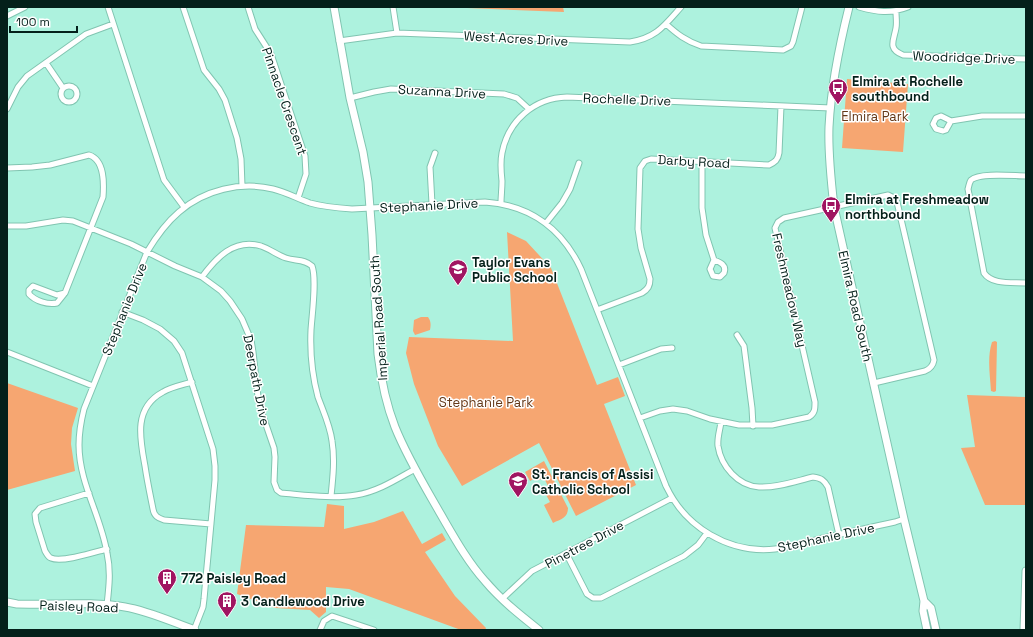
<svg xmlns="http://www.w3.org/2000/svg" width="1033" height="637" font-family="'Space Grotesk',sans-serif">
  <style>
    .green { fill: #f6a671 }
    .lines { fill: none; stroke-linecap: round; stroke-linejoin: round }
    .street-casing { stroke: #81c5b1; stroke-width: 7 }
    .secondary-casing { stroke: #81c5b1; stroke-width: 9 }
    .street { stroke: #fff; stroke-width: 5 }
    .secondary { stroke: #fff; stroke-width: 7 }
    .labels { text-anchor: middle; stroke-width: 3; stroke-linejoin: round; paint-order: stroke }
    .street-label { font-size: 13px; fill: #04201a; stroke: #fff }
    .poi-label { font-size: 13px; font-weight: bold; fill: #04201a; stroke: #fff; text-anchor: start }
    .park-label { font-size: 13px; fill: #643818; stroke: #fff }
  </style>
  <rect width="100%" height="100%" fill="#adf2de"/>
  <path class="green" d="M467,7H563L564,12L467,8Z
    M847,79L908,84L903,152L842,148Z
    M507,232L526,241L551,268L597,385L618,377L625,396L604,404L636,485L576,516L539,443L462,486L438,446L414,384L406,353L409,337L513,341Z
    M421,317H428C431,321 431,325 430,330L415,335L413,331L414,320Z
    M995,341L997,342L996,391L994,392L991,391C990,375 987,357 992,342Z
    M7,383L78,408L72,428L71,444L75,471L7,490Z
    M967,395L1026,397L1025,505H985L961,448L975,447Z
    M544,461L568,508C568,518 561,519 553,523L544,505L550,502L545,493L550,490L544,478L539,480L537,477L530,481L525,472Z
    M327,504L344,506V529L374,522L403,511L422,544L442,533L446,540L425,552L455,596L486,628L485,630H461L349,589L326,587V612L319,618L310,610L275,608L237,594L246,525L324,527Z"/>
  <g class="lines">
    <g class="street-casing">
      <path id="street" d="M108,7L164,180L184,207
        M183,7L204,70L219,89L225,100L237,138L241,159L242,186
        M248,7L255,29L271,54L305,156L306,174L298,198
        M393,7L397,33
        M859,7C877,12 890,14 908,7
        M896,12C896,17 897,23 896,28C894,40 887,49 903,55L1026,59
        M7,16L25,7
        M666,24C677,34 686,41 701,46L783,50L791,46L793,42L802,7
        M339,41L397,33L630,42C656,38 664,26 681,7
        M46,63L63,88
        M61 94a8 8 0 1 1 16 0a8 8 0 1 1-16 0Z
        M350,98L374,92L391,89L504,94L517,98L529,109
        M7,109L18,87L27,76L86,34L113,24
        M951,121L946,130L943,131L936,129L933,124L936,118L941,116L951,121L982,116H1026
        M702,162V208L706,235L714,260L710,269L713,276L720,277L724,273C727,265 720,262 714,260
        M7,168L32,167L50,165L89,155C105,160 104,184 103,197L65,293L57,295L33,286L29,290V294C35,301 48,305 57,303L65,293
        M1026,176C1014,176 980,172 971,180C969,183 969,186 968,189L984,273C992,285 1012,282 1026,283
        M501,203C501,196 502,189 502,181C501,172 500,163 502,153C508,121 534,98 567,97L831,108
        M432,204L430,167L435,153
        M546,223L562,203L570,189L579,163
        M7,226H26L63,220L73,221L131,244L175,266L202,277L221,291L230,301L242,319L251,340L253,352L258,397L263,416L274,448L275,457L274,482L277,490L281,493C305,495 333,499 356,495C377,492 397,479 415,469
        M202,277C216,258 234,238 261,246C270,249 277,255 286,258C295,261 305,259 312,266C317,279 312,314 311,330C310,352 312,375 318,397C323,411 330,425 332,441C335,459 333,477 331,496
        M597,310L642,293C648,289 650,286 650,279L641,248L638,229L640,168L645,161L651,159L769,165C775,162 778,160 779,153L781,106
        M122,312L143,320L160,329L174,341L182,353L213,449L215,466V480L204,599L203,607L194,630
        M737,335L744,346L752,408L753,426
        M7,352L93,386
        M619,365L661,349L672,348
        M192,382C182,385 171,387 163,392C133,408 140,439 145,466C147,480 150,494 153,509C154,516 158,518 164,520L211,524
        M640,418L660,411L673,409L687,411L710,419L739,425H772L809,417C815,413 815,409 815,402L775,228L778,222L784,218L888,195L894,198L897,202L934,360C933,366 930,369 925,371L874,383
        M721,422C720,430 717,438 718,446C721,466 738,486 759,487C777,488 796,481 813,477C821,478 824,480 828,487L839,535
        M89,493L40,508L35,514L36,522L45,551C47,554 48,557 51,558C62,563 95,552 107,549
        M566,553L587,594L593,598H601L684,556L698,545L707,533
        M502,599L532,571L672,498
        M107,605C109,587 111,571 107,553C101,516 79,483 79,445C79,433 81,421 84,409L147,252C156,237 166,223 179,212C204,190 241,181 273,189C286,192 298,199 310,203C324,207 338,208 352,209L485,202C529,205 562,228 581,269L666,486C685,527 729,554 775,549C791,547 807,542 823,538C847,533 871,527 895,522L904,519
        M320,630L324,621L332,616L374,630"/>
    </g>
    <g class="secondary-casing">
      <path id="secondary" d="M334,7L350,98L363,152L368,182L372,235L378,354C381,379 386,404 395,427C407,457 424,485 440,513C454,537 467,561 485,581C501,600 520,615 539,630
        M849,7C839,47 831,86 829,127C828,154 831,180 834,207L904,519L924,601L923,611L927,630
        M924,601L931,608L936,630
        M7,602L17,604C51,605 92,601 125,607C149,611 172,622 195,630
        M1024,630L1026,571"/>
    </g>
    <use href="#street" class="street"/>
    <use href="#secondary" class="secondary"/>
  </g>
  <defs>
    <g id="bus-pin" transform="scale(1)"><path d="M0 17L-7.5 6A9.5 9.5 0 1 1 7.5 6Z" fill="#a01561" stroke="#fff"/><path d="M-5-6H5V4H4V6H2V4H-2V6H-4V4H-5ZM-3.5-4V0h7V-4ZM-3.5 1.2v1.5H-2V1.2ZM2 1.2v1.5H3.5V1.2Z" fill="#fff"/></g>
    <g id="school-pin" transform="scale(1)"><path d="M0 17L-7.5 6A9.5 9.5 0 1 1 7.5 6Z" fill="#a01561" stroke="#fff"/><path d="M0-5L7-2L0 1L-7-2ZM-4 1L0 2.5L4 1V4Q0 6-4 4Z" fill="#fff"/></g>
    <g id="building-pin" transform="scale(1)"><path d="M0 17L-7.5 6A9.5 9.5 0 1 1 7.5 6Z" fill="#a01561" stroke="#fff"/><path d="M-4-6H4V6H1V3H-1V6H-4ZM-2.5-4.3h1.7v1.8h-1.7ZM.8-4.3h1.7v1.8H.8ZM-2.5-1h1.7V.8h-1.7ZM.8-1h1.7V.8H.8Z" fill="#fff"/></g>
  </defs>
  <g fill-rule="evenodd">
    <use href="#bus-pin" x="838" y="88"/>
    <use href="#bus-pin" x="831" y="206"/>
    <use href="#school-pin" x="458" y="269"/>
    <use href="#school-pin" x="518" y="481"/>
    <use href="#building-pin" x="167" y="578"/>
    <use href="#building-pin" x="227" y="601"/>
  </g>
  <g class="labels">
    <g class="street-label">
      <text transform="translate(516 38) rotate(3)" y="5">West Acres Drive</text>
      <text transform="translate(964 57) rotate(2)" y="5">Woodridge Drive</text>
      <text transform="translate(442 91) rotate(3)" y="5">Suzanna Drive</text>
      <text transform="translate(627 99) rotate(2)" y="5">Rochelle Drive</text>
      <text transform="translate(285 101) rotate(71)" y="5">Pinnacle Crescent</text>
      <text transform="translate(694 161) rotate(3)" y="5">Darby Road</text>
      <text transform="translate(429 205) rotate(-3)" y="5">Stephanie Drive</text>
      <text transform="translate(790 290) rotate(77)" y="5">Freshmeadow Way</text>
      <text transform="translate(856 306) rotate(77)" y="5">Elmira Road South</text>
      <text transform="translate(124 309) rotate(-68)" y="5">Stephanie Drive</text>
      <text transform="translate(378 318) rotate(-94)" y="5">Imperial Road South</text>
      <text transform="translate(257 380) rotate(79)" y="5">Deerpath Drive</text>
      <text transform="translate(826 537) rotate(-12)" y="5">Stephanie Drive</text>
      <text transform="translate(584 544) rotate(-28)" y="5">Pinetree Drive</text>
      <text transform="translate(79 606) rotate(2)" y="5">Paisley Road</text>
    </g>
    <g class="poi-label">
      <text x="852" y="86">Elmira at Rochelle<tspan x="852" dy="15">southbound</tspan></text>
      <text x="845" y="204">Elmira at Freshmeadow<tspan x="845" dy="15">northbound</tspan></text>
      <text x="472" y="267">Taylor Evans<tspan x="472" dy="15">Public School</tspan></text>
      <text x="532" y="479">St. Francis of Assisi<tspan x="532" dy="15">Catholic School</tspan></text>
      <text x="181" y="583">772 Paisley Road</text>
      <text x="241" y="606">3 Candlewood Drive</text>
    </g>
    <g class="park-label">
      <text x="875" y="121">Elmira Park</text>
      <text x="486" y="407">Stephanie Park</text>
    </g>
  </g>
  <rect width="1033" height="637" fill="none" stroke="#04201a" stroke-width="16"/>
  <path d="M10 26v6h67v-6" fill="none" stroke="#04201a" stroke-width="2"/>
  <text x="16" y="26" font-size="12" fill="#04201a" stroke="#ffffff" stroke-width="3" paint-order="stroke">100 m</text>
</svg>
